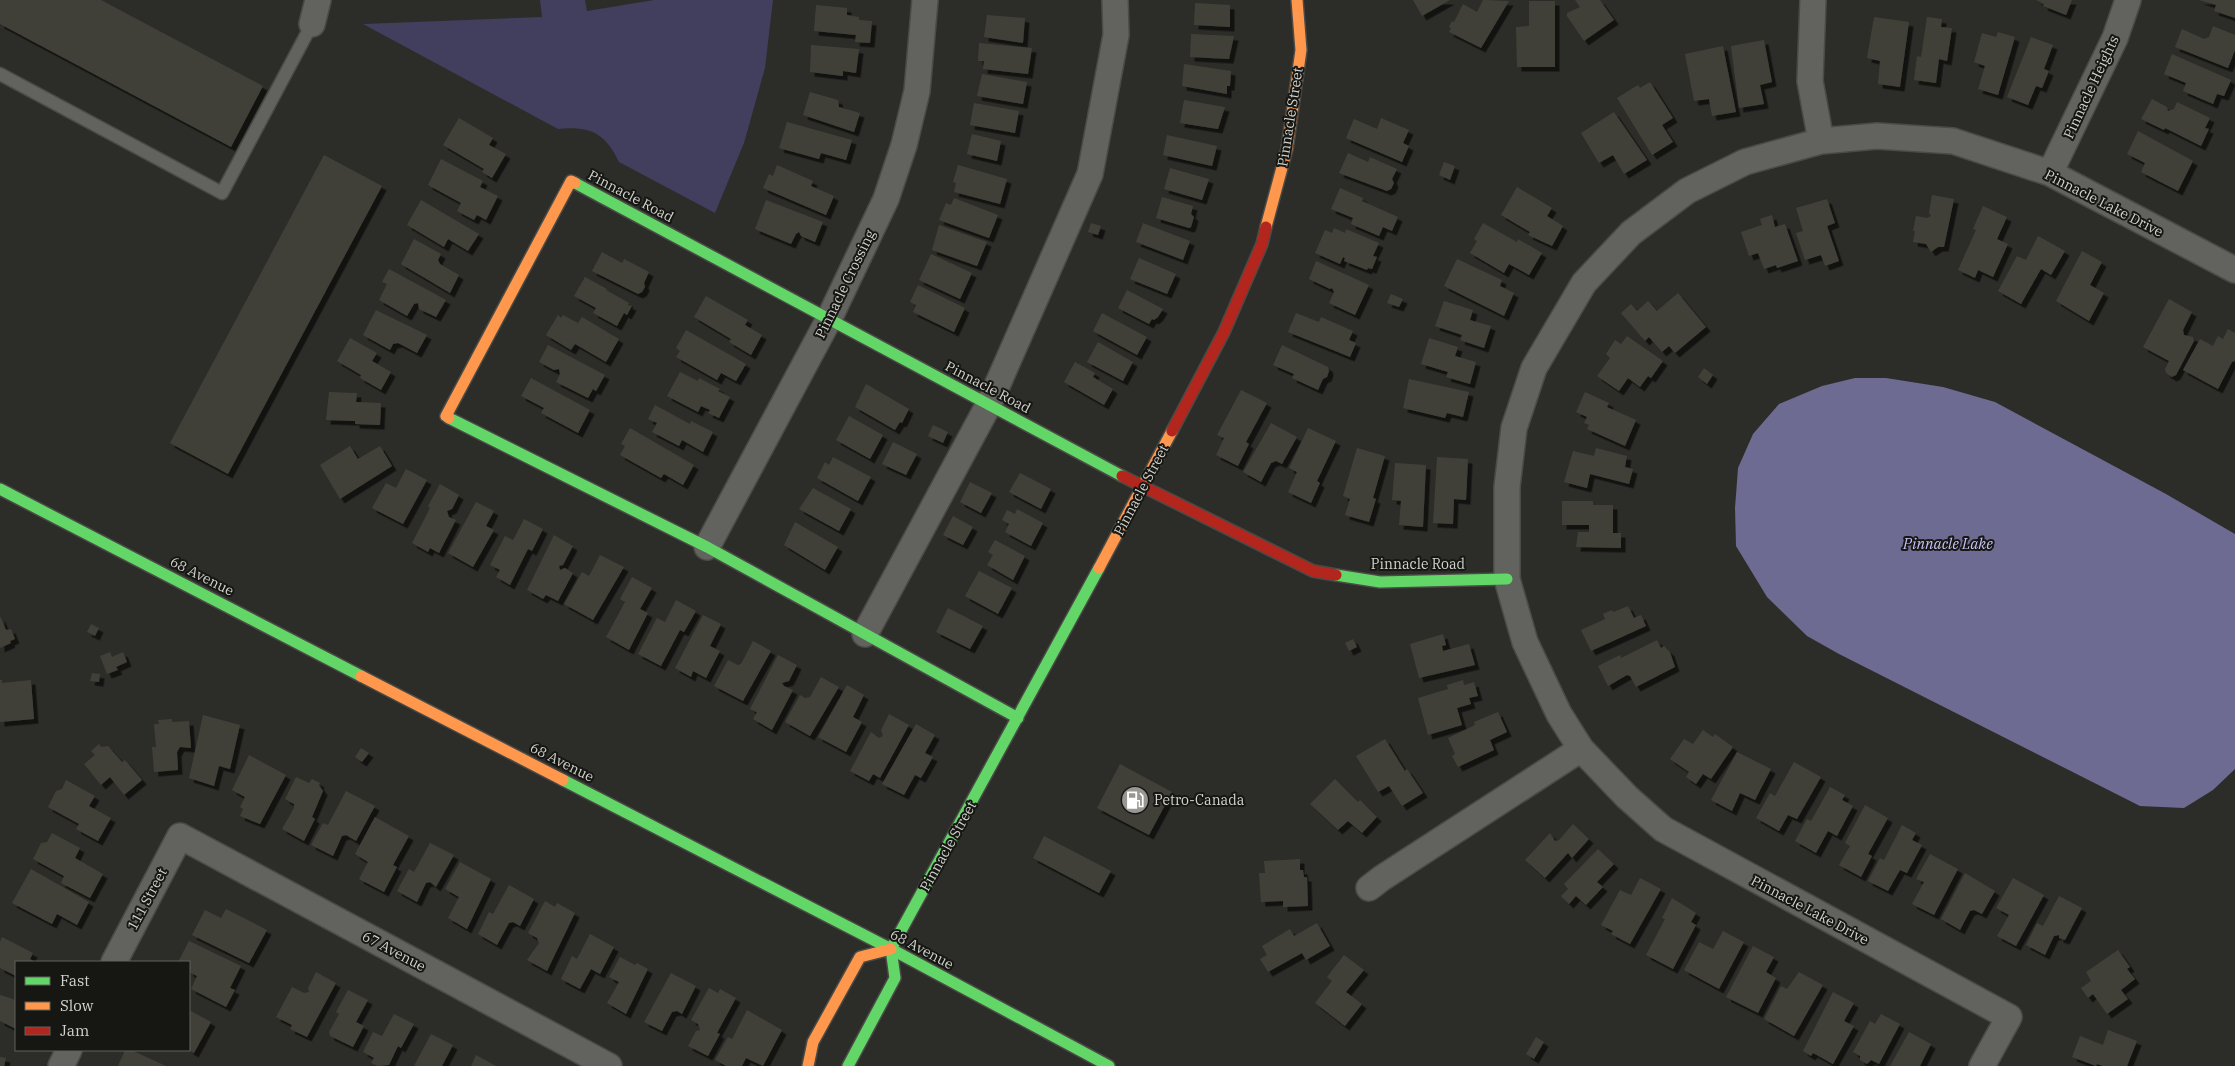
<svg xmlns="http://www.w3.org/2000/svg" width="2235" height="1066" font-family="'IBM Plex Serif',serif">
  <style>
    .green { fill: #413e5e }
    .water { fill: #6d6b91 }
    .building { fill: #414137; filter: url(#shadow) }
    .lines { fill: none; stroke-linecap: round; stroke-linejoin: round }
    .lane-casing { stroke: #4a4a46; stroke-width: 15 }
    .street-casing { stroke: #4a4a46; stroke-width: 28 }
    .fast-casing { stroke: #4a4a46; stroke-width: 14 }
    .slow-casing { stroke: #4a4a46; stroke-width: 14 }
    .jam-casing { stroke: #4a4a46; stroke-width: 14 }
    .lane { stroke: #62625e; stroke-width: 12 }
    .street { stroke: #62625e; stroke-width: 25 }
    .fast { stroke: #63d668; stroke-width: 11 }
    .slow { stroke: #ff974d; stroke-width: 11 }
    .jam { stroke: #b3261e; stroke-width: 11 }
    .labels { text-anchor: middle; stroke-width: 4; stroke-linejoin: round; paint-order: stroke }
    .street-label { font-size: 14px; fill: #d1d2cd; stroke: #161613 }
    .poi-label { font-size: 14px; fill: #d1d2cd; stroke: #161613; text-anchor: start }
    .water-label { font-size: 15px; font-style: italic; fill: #c5c2f9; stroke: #161613 }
  </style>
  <defs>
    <filter id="shadow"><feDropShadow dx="4.5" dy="4.5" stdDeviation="0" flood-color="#0009"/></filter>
  </defs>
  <rect width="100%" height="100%" fill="#2c2c28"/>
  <path class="green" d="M540,0H585L587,11L654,0H773L765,68L744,143L715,213L619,162C605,133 590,126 558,129L363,24L542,17Z"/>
  <path class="water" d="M1855,378H1886L1943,387L1995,402L2166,494L2235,534V769L2213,790L2184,808L2140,806L1839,654L1807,636L1767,597L1736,546L1735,508L1738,468L1753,434L1779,404L1822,386Z"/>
  <path class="building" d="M0,0H101L263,86L231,147L0,24Z
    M1413,0H1450L1422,16Z
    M1483,0L1509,1L1481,48L1449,32L1451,28L1449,27L1452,21L1454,22L1463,4L1477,12Z
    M1575,0H1600L1614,20L1584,41L1567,16V13L1580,7Z
    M2036,0H2072L2066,15L2043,6L2044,4Z
    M2199,0H2235V18L2214,11L2216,5Z
    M1529,1H1555V67H1517L1516,27L1529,26Z
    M1195,3L1230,5V27L1194,25Z
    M816,5L847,8V15L859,17V20L872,21L870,43L855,42L856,35L814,31Z
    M987,15L1025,18L1023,43L984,37Z
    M1874,17L1909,22L1900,87L1878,84L1880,61L1867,58Z
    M1927,17L1942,19L1941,27L1952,28L1947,61L1939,59L1936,83L1914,80L1917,56L1921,57Z
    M2213,26L2235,35V50L2228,68L2175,47L2182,29L2204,39L2209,37Z
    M1998,32L2015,37L1998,95L1978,89L1985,66L1974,62L1982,33L1996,37Z
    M1191,34L1234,36L1229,59L1190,57Z
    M2031,37L2053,45L2044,69L2049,71L2042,88L2036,86L2028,105L2007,97Z
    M1764,40L1772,82L1760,85L1764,104L1739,108L1731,46Z
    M979,43L1032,48L1028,74L983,69L984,61H978Z
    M811,45L859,49L856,73L843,71V76L810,72Z
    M1723,46L1736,112L1712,116L1709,99L1694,101L1685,54Z
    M2172,54L2231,80L2224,96L2217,94L2213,104L2183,91L2186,83L2164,74Z
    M1184,64L1231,71L1230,86H1227V94L1182,86Z
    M982,74L1027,82L1023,104L977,96Z
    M1650,82L1673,118L1662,125L1673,142L1652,155L1617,98L1638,85L1640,88Z
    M810,92L838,100L839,107L860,113L854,132L803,115Z
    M2152,99L2167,107L2168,111L2174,109L2177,102L2210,118L2205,128L2209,129L2201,146L2165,128L2164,130L2141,119Z
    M1184,100L1225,107L1218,129L1180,123Z
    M974,103L1019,111L1015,133L970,125Z
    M1614,112L1647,160L1624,174L1613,155L1599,163L1581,133Z
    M459,118L493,138L489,145L506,154L492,178L482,172L484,169L443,145Z
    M1381,118L1409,130L1403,143L1409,146L1402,162L1346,138L1354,119L1377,129Z
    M787,122L852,140L846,160L821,153L819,159L779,148Z
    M2138,131L2193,161L2178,191L2141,172L2145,163L2127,154Z
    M972,134L1001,141L997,161L967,154Z
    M1167,135L1217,146L1212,166L1163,155Z
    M1348,153L1368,162L1370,157L1397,169L1392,179L1394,183L1391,189L1387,191L1339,173Z
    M324,155L382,186L228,474L170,443Z
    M441,159L483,181L480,187L498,196L486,220L477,215L474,220L457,211L461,203L428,185Z
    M1444,162L1455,166L1450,180L1439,175Z
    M777,165L813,181L811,186L834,196L826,215L763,188L769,174L773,176Z
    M958,165L1007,179L1000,204L954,192L956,183L953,182Z
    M1170,168L1209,179L1202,200L1164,189Z
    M1517,187L1552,208L1547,216L1563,226L1552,246L1528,235L1530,232L1501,215Z
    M1340,188L1363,198L1362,201L1398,217L1392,231L1383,227L1379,236L1351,224L1353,218L1331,209Z
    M1932,195L1954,199L1944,247H1938L1931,252L1926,244L1913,242L1915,231H1913L1916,216L1927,218L1931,216L1929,213Z
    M1162,197L1193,206L1191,214L1194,217L1191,227L1189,228L1156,218Z
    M954,198L998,215L989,238L939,220L946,203L951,205Z
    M1827,199L1835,223L1827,226L1839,261L1825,266L1821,255L1805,260L1796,233L1803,231L1796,208Z
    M421,200L479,234L468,251L448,239L444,247L407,225Z
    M766,200L823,222L815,242L801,236L799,232L796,234L791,244L755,229Z
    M1983,206L2007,217L1997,239L2008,244L1993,277L1978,270L1975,278L1958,270L1976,230L1973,229Z
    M1772,215L1775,227L1785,224L1798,261L1777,268L1776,265L1764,269L1758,253L1749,256L1741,232L1762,225L1760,219Z
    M1091,223L1101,226L1098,235L1088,232Z
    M1143,223L1190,241L1183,260L1136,242Z
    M1483,223L1517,242L1518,239L1542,253L1529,275L1509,264L1504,273L1470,253L1477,241L1474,239Z
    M939,225L987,242L977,266L932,250Z
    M1334,228L1345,233L1346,229L1379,243L1373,256L1377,257L1372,269L1368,268L1367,270L1344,261L1345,258L1343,257L1340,264L1315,253L1325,230L1332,233Z
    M2038,236L2065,251L2051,275L2041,269L2021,304L1998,291L2017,256L2026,260Z
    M414,239L441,254L438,260L440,264L459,275L450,293L401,264Z
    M2082,251L2102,262L2090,285L2104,293L2089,321L2056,301Z
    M602,252L622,263L624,259L649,272L644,283L645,287L642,292L638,294L592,271Z
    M931,254L972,273L960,299L919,280Z
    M1139,258L1176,274L1167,294L1130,279Z
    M1457,259L1502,280L1500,286L1514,293L1504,316L1444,286Z
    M1316,261L1369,285L1355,315L1329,303L1334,292L1332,288L1330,289L1309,279Z
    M389,269L446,300L436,317L419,309L418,303L414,304L407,316L379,300L387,284L382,282Z
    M585,277L607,289L606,290L629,303L628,305L632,306L627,315L624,313L617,326L593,313L596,308L574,296Z
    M918,285L965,308L954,332L913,312L916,305L910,302Z
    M1127,290L1163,309L1158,317L1154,320L1152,319L1149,324L1118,308Z
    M1678,293L1706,327L1675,353L1669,346L1662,352L1649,337L1645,341L1621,313L1631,304L1637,311L1648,301L1657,311Z
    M1391,294L1403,299L1399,307L1387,303Z
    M706,296L748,320L745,325L762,335L751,355L729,342L731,339L694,317Z
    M2169,299L2192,312L2183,330L2184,335L2193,337L2194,341L2176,375L2172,377L2166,373L2165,369L2169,361L2143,347Z
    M1444,301L1473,310L1470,320L1491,326L1484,348L1460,340L1462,335L1435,326Z
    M376,310L427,335L417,353L398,343L393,344L390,350L363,335Z
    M1102,313L1147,337L1137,355L1093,331Z
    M1296,313L1319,322L1321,317L1353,331L1349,340L1356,343L1350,357L1288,332Z
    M558,315L561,318L563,315L578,323L582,317L619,339L606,362L575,344L571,350L546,335Z
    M2228,329L2235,333V361L2232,362L2218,389L2183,370L2200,339L2213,346L2218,336L2223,339Z
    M686,330L746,364L736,381L721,373L717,380L676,357L680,351L676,348Z
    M1627,336L1663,361L1651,378L1648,376L1640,387L1628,378L1619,391L1597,376L1610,358L1606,354L1615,340L1621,344Z
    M350,338L377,353L372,361L391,372L381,390L360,378L361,375L337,361Z
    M1429,338L1458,347L1455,356L1476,362L1470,384L1446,377L1448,372L1421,364Z
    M1098,342L1133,362L1123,381L1087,362Z
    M548,345L605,375L596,391L593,389L588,398L556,382L560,374L559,369L554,370L539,362Z
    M1282,345L1328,367L1329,371L1327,377L1323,379L1318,390L1292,378L1294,374L1273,365Z
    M1075,362L1095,373L1093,377L1113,389L1104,405L1064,382Z
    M1704,368L1713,375L1707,384L1698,377Z
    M680,372L698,381L699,378L720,389L718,391L730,397L719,418L708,413L710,410L701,406L698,412L667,396Z
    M531,378L590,410L578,433L541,413L544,408L521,396Z
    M1409,379L1469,392L1463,417L1447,413L1445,418L1403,408Z
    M866,384L909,409L902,423L900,422L895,430L855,407Z
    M1241,390L1267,403L1246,442L1249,444L1238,466L1216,455L1224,438L1217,435Z
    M329,392L357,393L356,402L381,403L380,425L355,424V421L326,420Z
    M1585,392L1609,403L1607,407L1636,420L1625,446L1587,429L1589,425L1584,423L1587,417L1576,412Z
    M655,405L690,424L691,421L713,432L703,452L682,440L679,446L652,432L657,423L648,419Z
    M849,416L883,435L870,459L836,440Z
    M1271,423L1297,437L1282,464L1276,461L1271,463L1261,482L1243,472Z
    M933,425L948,432L943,443L928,436Z
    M630,428L694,465L683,485L664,474L661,478L620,455L625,446L621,444Z
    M1308,428L1336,441L1317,481L1320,483L1311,503L1288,492L1297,472L1289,468Z
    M893,442L917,454L906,475L882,464Z
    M350,446L358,459L380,446L392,466L340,499L320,465Z
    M1357,448L1385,456L1373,498L1376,499L1369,522L1345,515L1350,499L1343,496Z
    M1596,448L1627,456L1625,467L1633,469L1629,484L1590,474L1587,488L1564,482L1573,451L1594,456Z
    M833,457L871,477L858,501L817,478L825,462L829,465Z
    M1437,457L1468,459L1466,500L1454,499L1453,524L1433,523Z
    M1395,463L1426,465L1423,527L1399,525L1401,501L1392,500Z
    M406,469L427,480L403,524L372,508L386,483L396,488Z
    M1020,473L1051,489L1041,509L1009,492Z
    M970,482L992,493L981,513L960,502Z
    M440,484L459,495L452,509L447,511L449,517L456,520L439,553L430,548L428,552L412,543L430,508L428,506Z
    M813,488L851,509L839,531L799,509Z
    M1562,501H1593V505H1613V533H1621V548L1576,547L1578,532H1589V525H1562Z
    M476,502L494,511L486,526L494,530L473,567L448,553Z
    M1017,509L1043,523L1031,546L1005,532L1009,524L1002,520L1007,510L1015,514Z
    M953,516L973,527L963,545L943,535Z
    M524,519L543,529L532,551L528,549L510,585L496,577L500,570L490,565L505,536L513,540Z
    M795,522L838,547L825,570L784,545Z
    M554,535L573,546L563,565L559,566L560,570L565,568L573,573L558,601L546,595L543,599L527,590Z
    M995,540L1025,556L1013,580L987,565L993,555L988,552Z
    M600,555L624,567L593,620L564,604L582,572L589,576Z
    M979,571L1012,588L998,614L965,596Z
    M632,577L652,588L640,609L648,613L629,650L606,637L625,602L620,599Z
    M676,600L696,611L684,632L680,630L661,666L638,654L657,618L665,622Z
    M1628,606L1634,618L1641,615L1646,626L1591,651L1581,630L1605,619L1603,614L1612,610L1613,612Z
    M948,608L983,626L970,649L936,632Z
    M703,615L721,624L710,646L720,651L706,678L693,671L691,677L675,668Z
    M0,616L6,630L11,629L15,639L10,641L11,643L0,648Z
    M91,624L99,628L95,636L87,632Z
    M1443,634L1446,645L1442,646L1443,651L1469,644L1475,665L1419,678L1410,644Z
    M1353,639L1357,647L1349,651L1345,643Z
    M1657,640L1661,648L1664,646L1670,652L1675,667L1636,687L1630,676L1627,675L1608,686L1598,666L1620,655L1621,658Z
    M753,641L771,651L743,701L714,686L728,660L738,665L741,664Z
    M110,652L112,657L123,652L127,662L116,667L118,670L107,674L100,656Z
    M778,655L797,665L789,681L782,683L784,686L793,690L772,730L753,719L757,712L750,709Z
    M92,673L100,674L99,682L90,681Z
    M821,677L839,687L810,736L785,722L800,695L805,698L810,697Z
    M0,680H2V683L31,680L34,719L0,722Z
    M1463,680L1464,685L1474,682L1478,696L1469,698L1471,704L1457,708L1462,725L1428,735L1418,698L1448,689L1447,685Z
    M847,685L864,695L853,717L862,722L846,752L818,737Z
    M1498,712L1507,732L1490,740L1494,750L1458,767L1452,756L1455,754L1448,738L1475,725L1474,722Z
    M889,714L909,725L880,778L873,774L869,781L850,771L871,732L879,738L883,736L881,730Z
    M203,715L240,725L230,769L219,766L214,786L189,778Z
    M172,719V722L189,721L191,748L180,747L177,752L178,770L154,772L152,747H156L154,724H159L158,720Z
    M916,724L935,735L925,753L933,757L921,778L915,775L904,795L882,784Z
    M1703,730L1713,737L1715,734L1733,747L1711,779L1703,774L1696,784L1686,777L1689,772L1670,759L1684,739L1693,744Z
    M1385,739L1405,771L1407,769L1423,793L1402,806L1389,786L1378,792L1356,756Z
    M99,744L101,747L108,746L122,762L125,760L142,780L124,795L110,777L101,785L84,764L95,755L91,751Z
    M361,748L369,753L362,762L355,757Z
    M1737,752L1771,769L1755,800L1740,793L1732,811L1711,800Z
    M249,755L286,775L260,824L240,816L243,809L240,807L245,797L232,790Z
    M1794,762L1821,777L1797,819L1788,815L1779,831L1756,818L1770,793L1775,796Z
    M1120,764L1172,792L1149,835L1097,808Z
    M296,777L309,783L312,779L320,783L319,785L323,791L312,817L315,819L304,841L282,829L294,808V804L285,799Z
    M1335,779L1358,802L1360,800L1377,817L1362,833L1348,821L1338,830L1310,804Z
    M66,780L95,796L89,806L111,818L98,841L76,829L79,824L48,807L56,791L62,789Z
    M1830,787L1845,795L1842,800L1853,806L1837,836L1828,831L1816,853L1795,841L1807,819L1811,821Z
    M346,791L375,806L356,841L346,835L342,836L333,856L311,845L323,823L328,825Z
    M1865,805L1888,818L1868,854L1872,856L1861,877L1839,865L1850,846L1845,843Z
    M375,817L409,836L393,865L397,867L384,892L359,879L368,862L355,854Z
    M1573,824L1589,839L1572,858L1568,853L1545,878L1525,860L1550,833L1555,841L1559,840Z
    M1902,825L1916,833L1912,840L1922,845L1907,873L1900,870L1888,891L1868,881L1880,858L1884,860Z
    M52,833L80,848L75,858L103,874L90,898L61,883L64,876L33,859L41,843L47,842Z
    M1044,836L1111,871L1099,893L1033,858Z
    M430,843L454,855L436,887L430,882L426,883L417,902L397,891L409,869L414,872Z
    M1598,849L1614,864L1597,882L1603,887L1586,905L1576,896L1569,904L1561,896L1568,889L1564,884Z
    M1930,854L1958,869L1934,915L1912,904L1924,882L1916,879Z
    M1300,859V870H1303L1304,877H1307L1308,906L1283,907V901L1261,902L1259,873H1265L1264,861Z
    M460,862L491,879L467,929L448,918L459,897L445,889Z
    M31,869L89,902L77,925L57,914L52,924L12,903Z
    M1965,873L1995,891L1982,914L1974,910L1970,911L1960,930L1941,919Z
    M1640,878L1661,889L1630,944L1611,934L1613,931L1601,925L1620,890L1631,895Z
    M2013,878L2044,895L2016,946L1997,936L2009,915L1996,908Z
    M509,885L534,899L520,926L513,922L509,923L497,945L478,934L489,912L493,914Z
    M2059,896L2082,908L2065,940L2059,938V935L2054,936L2045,955L2026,945L2037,923L2043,926Z
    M1672,898L1696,913L1691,922L1696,925L1673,969L1646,955L1665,919L1662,918Z
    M545,901L555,907L557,903L575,913L547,971L527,960L539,943L537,938L528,933Z
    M226,909L267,930L249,963L192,935L205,910L221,918Z
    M1317,923L1330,946L1306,960L1302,953L1268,972L1260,959L1267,955L1262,946L1290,929L1294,936Z
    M1723,931L1744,942L1719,989L1684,970L1699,942L1713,949Z
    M590,934L614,947L600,974L591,969L580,989L561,979L572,956L577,959Z
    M2,937L33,953L30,959L35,962H16V976L0,968V942Z
    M189,941L241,966L230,988L235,990L226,1007L191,989L197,976L189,972V962H178Z
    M1753,946L1774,957L1766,972L1776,978L1758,1013L1726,997Z
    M2118,950L2130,967L2127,969L2135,979L2121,990L2128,999L2107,1014L2093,994L2088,998L2081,988L2091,981L2086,972Z
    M1344,955L1364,970L1346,992L1362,1004L1345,1026L1315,1003L1332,981L1327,977Z
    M620,957L635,965L637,963L648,969L626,1014L607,1003L619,982L609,977Z
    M316,972L336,983L307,1037L290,1029L292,1025L276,1017L292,987L304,993L309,992L308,988Z
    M1799,972L1823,985L1794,1036L1764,1019L1781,986L1787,989Z
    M671,973L696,986L682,1014L677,1011L672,1012L662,1031L644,1022Z
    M709,988L718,993L720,989L736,998L717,1033L720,1034L708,1056L688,1046L696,1031L700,1030L698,1024L691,1020Z
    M348,990L368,1000L356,1022L364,1026L353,1047L330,1036L329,1032L339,1014L336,1012Z
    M1833,992L1854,1003L1844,1021L1854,1026L1833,1064L1813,1053L1811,1056L1803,1051Z
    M0,995L16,1000V1029L0,1021Z
    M189,1010L211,1022L194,1053L189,1050Z
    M747,1010L782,1030L763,1066L746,1058L742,1066H726L715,1060L728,1037L732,1039Z
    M394,1014L414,1024L401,1048L398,1046L389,1065L378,1066L371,1063L374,1058L363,1052L373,1032L382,1036Z
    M1881,1014L1900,1024L1879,1064L1871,1060L1867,1064L1860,1060V1056L1853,1052L1870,1021L1875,1024Z
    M2108,1030L2137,1041L2127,1066H2103L2097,1064L2096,1066L2072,1057L2080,1036L2103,1045Z
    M1909,1032L1931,1044L1920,1066H1890Z
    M431,1034L453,1045L442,1066H414Z
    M1536,1037L1544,1042L1534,1059L1526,1054Z
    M125,1050H131L166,1066H118Z
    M476,1055L496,1066H471Z
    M0,1057L6,1058L4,1066H0Z"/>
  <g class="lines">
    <g class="lane-casing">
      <path id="lane" d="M0,74L222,193L312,24"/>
    </g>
    <g class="street-casing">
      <path id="street" d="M1813,0L1810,81L1821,141
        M312,24L318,0
        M2050,173L2115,38L2128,0
        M707,547L829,319L886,199L904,145L917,91L925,0
        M865,634L989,404L1090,174L1116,35L1115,0
        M1369,888L1382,878L1581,749
        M114,962L180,836L609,1066
        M61,1066L69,1050
        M1982,1066L2009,1017L1663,829L1627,797L1581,749L1559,714L1525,642L1507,579V487L1514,428L1534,368L1584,283L1631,233L1687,191L1745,162L1821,141L1877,136L1953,141L2050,173L2235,270"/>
    </g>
    <g class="fast-casing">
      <path id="fast" d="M575,183L1122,476
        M449,418L707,547L1018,718
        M0,489L361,676
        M1336,575L1380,582L1507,579
        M563,780L891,949L1109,1066
        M891,949L1099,568
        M848,1066L895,978L891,949"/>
    </g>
    <g class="slow-casing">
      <path id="slow" d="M1266,227L1287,149L1301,50L1297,0
        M449,418L446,416L571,181L575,183
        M1099,568L1172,431
        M361,676L563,780
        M808,1066L813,1042L860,957L891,949"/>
    </g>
    <g class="jam-casing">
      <path id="jam" d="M1172,431L1224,332L1262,244L1266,227
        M1122,476L1313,571L1336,575"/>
    </g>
    <use href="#lane" class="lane"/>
    <use href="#street" class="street"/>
    <use href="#fast" class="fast"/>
    <use href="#slow" class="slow"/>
    <use href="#jam" class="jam"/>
  </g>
  <defs>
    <g id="fuel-disc" transform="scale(1.4375)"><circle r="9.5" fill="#979893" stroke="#161613"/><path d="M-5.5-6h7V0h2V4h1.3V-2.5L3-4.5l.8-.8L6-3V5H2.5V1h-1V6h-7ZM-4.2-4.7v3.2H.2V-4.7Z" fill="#fff"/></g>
  </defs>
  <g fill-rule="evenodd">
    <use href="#fuel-disc" x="1135" y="800"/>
  </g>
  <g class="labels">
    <g class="street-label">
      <text transform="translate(2091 87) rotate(-65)" y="5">Pinnacle Heights</text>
      <text transform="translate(1290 117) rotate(-81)" y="5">Pinnacle Street</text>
      <text transform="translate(631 196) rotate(28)" y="5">Pinnacle Road</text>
      <text transform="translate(2104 203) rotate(27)" y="5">Pinnacle Lake Drive</text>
      <text transform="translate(845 284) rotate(-64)" y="5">Pinnacle Crossing</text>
      <text transform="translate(988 387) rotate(28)" y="5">Pinnacle Road</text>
      <text transform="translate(1141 490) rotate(-62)" y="5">Pinnacle Street</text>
      <text x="1418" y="569">Pinnacle Road</text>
      <text transform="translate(202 576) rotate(27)" y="5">68 Avenue</text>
      <text transform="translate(562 762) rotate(27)" y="5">68 Avenue</text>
      <text transform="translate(948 846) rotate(-61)" y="5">Pinnacle Street</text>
      <text transform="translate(147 899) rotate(-62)" y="5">111 Street</text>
      <text transform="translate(1810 910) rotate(28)" y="5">Pinnacle Lake Drive</text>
      <text transform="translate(922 949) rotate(28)" y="5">68 Avenue</text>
      <text transform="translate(394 951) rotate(28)" y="5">67 Avenue</text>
    </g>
    <g class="poi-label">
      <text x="1154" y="805">Petro-Canada</text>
    </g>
    <g class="water-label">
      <text x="1948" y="549">Pinnacle Lake</text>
    </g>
  </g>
  <rect x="15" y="961" width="175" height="90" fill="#161613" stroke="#61615d"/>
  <rect x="25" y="977" width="25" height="8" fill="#63d668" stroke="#61615d"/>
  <text x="60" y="986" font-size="15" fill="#d1d2cd">Fast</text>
  <rect x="25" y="1002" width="25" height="8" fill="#ff974d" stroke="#61615d"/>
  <text x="60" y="1011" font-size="15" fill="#d1d2cd">Slow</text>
  <rect x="25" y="1027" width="25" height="8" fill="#b3261e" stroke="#61615d"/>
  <text x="60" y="1036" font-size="15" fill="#d1d2cd">Jam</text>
</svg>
